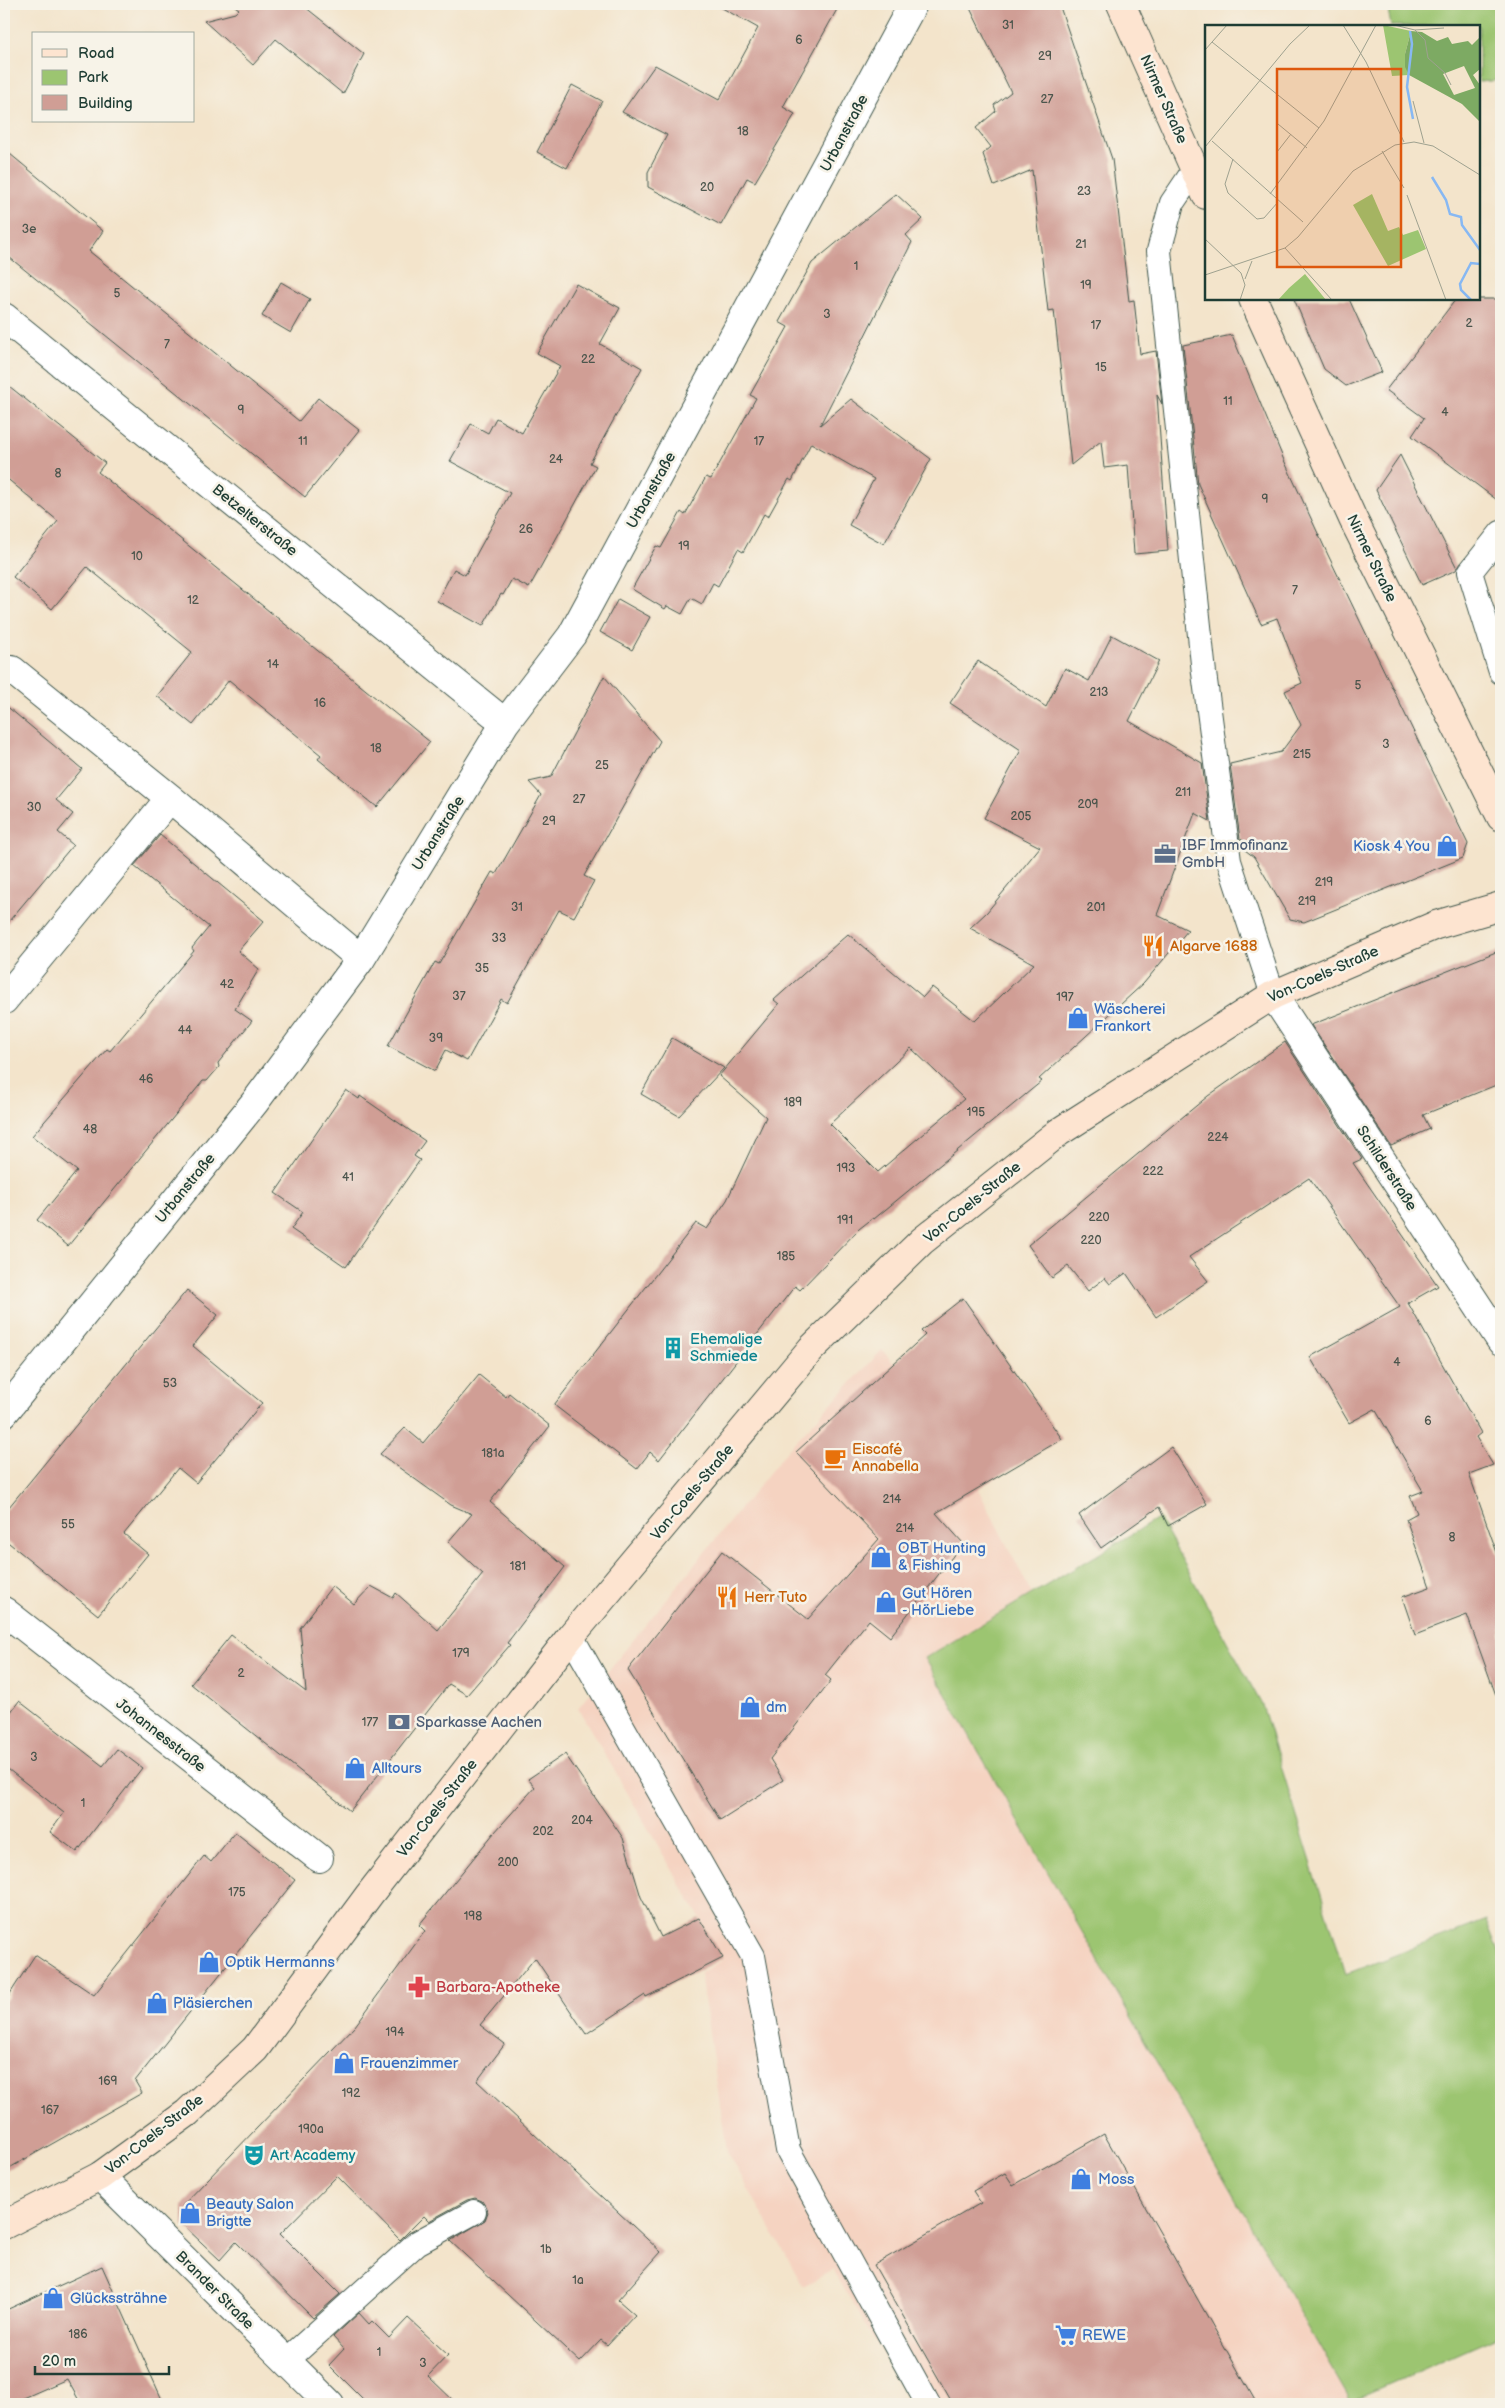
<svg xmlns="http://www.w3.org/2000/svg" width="1505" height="2408" font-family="'Balsamiq Sans',sans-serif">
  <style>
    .built { fill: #f5d3c1 }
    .green { fill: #9cc571; stroke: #5e8152 }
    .building { fill: #d09e95; fill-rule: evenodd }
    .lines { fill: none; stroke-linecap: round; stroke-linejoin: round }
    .lane-casing { stroke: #3f564b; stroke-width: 26 }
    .street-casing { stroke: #3f564b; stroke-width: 30 }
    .secondary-casing { stroke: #3f564b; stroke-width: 30 }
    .lane { stroke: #fff; stroke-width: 24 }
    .street { stroke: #fff; stroke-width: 28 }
    .secondary { stroke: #fde4d0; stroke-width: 28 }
    .labels { text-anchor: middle; stroke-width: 5; stroke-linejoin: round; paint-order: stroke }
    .number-label { font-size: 12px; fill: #4b554c }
    .street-label { font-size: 15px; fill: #1f3d34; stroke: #f7f3e8 }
    .service-label { font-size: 15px; fill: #4e5e75; stroke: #f7f3e8; text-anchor: start }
    .shop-label { font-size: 15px; fill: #366cbe; stroke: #f7f3e8; text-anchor: start }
    .food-label { font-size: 15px; fill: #c56008; stroke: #f7f3e8; text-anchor: start }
    .culture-label { font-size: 15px; fill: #0d838f; stroke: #f7f3e8; text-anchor: start }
    .health-label { font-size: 15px; fill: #be3a42; stroke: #f7f3e8; text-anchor: start }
    .inset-river { fill: none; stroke: #87b8f3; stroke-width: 2.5 }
    .inset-road { fill: none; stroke: #9ea18f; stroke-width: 1 }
    .view { fill: #de580e; fill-opacity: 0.15; stroke: #de580e; stroke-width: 2.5 }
    .inset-edge { fill: none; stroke: #1f3d34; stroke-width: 2.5 }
  </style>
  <rect width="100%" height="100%" fill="#f7f3e8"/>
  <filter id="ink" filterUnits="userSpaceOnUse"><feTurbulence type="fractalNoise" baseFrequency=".02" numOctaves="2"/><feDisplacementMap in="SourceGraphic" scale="10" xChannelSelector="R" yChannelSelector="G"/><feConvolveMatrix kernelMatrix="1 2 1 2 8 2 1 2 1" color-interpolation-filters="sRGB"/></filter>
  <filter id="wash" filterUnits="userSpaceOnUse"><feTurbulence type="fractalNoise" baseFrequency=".0096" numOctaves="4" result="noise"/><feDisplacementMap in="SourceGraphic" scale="20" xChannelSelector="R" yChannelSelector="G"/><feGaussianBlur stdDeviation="1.12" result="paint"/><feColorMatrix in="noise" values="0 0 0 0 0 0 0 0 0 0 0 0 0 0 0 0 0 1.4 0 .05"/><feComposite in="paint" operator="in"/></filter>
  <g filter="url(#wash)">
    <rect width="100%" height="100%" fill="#f3e4cb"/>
    <path class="built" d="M882,1350L942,1419L1032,1594L925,1658L1351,2401L1343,2404H913L833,2270L803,2286L727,2151L700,1973L724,1959L578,1708L792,1445Z"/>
    <path class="green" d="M1387,4H1501V80L1479,82V26H1391Z
      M1159,1518L1262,1705L1346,1974L1486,1920L1501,1958V2335L1351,2401L925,1658Z"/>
    <g id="blocks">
      <path class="building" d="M232,4H308L305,7L364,54L343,94L276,39L253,65L204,21L235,13L239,9Z
        M715,4H840L783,107L795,114L755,182L747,178L721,225L648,187V172L667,135L622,112L655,65L719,100L758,28Z
        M968,4H1059L1112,159L1129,301L1134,300L1140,354L1156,351L1162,404L1157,395L1168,551L1134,554L1128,465L1104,468L1101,441L1071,465L1054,310L1048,311L1032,170L994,186L983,154L991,147L976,128L996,111L994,105L1011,92Z
        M572,85L602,101L567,168L537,152Z
        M4,149L103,231L89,251L299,421L318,398L359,430L305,497L4,253Z
        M896,194L923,219L906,235L912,242L820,425L851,399L931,459L884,544L849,525L874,479L811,443L792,481L789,479L768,517L764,514L743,552L738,549L718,586L713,583L702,604L691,598L682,614L667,606L665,609L632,589L656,546L661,548L681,512L685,515L706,477L711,479L756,398L750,395L788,327L779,322L812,263Z
        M281,282L310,299L291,333L262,316Z
        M576,284L620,308L600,344L642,368L590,463L596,466L529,588L512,579L503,595L501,594L483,626L437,601L454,569L465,575L510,493L450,461L471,424L488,433L496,418L522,433L560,366L537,353Z
        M1294,299H1349L1382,372L1346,386L1324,369Z
        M1456,299H1501V503L1412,436L1424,418L1386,390Z
        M1232,335L1283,458L1328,555L1468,844L1463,858L1304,922L1290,919L1254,857L1245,850L1244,841L1240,839L1230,764L1281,752L1301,725L1285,691L1302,683L1277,618L1261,624L1198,484L1183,345Z
        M4,382L105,463L98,472L430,742L377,807L318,759L321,755L229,680L193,725L157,696L192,652L87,567L52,609L13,577L58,521L4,476Z
        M1400,455L1457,568L1456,570L1422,585L1376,490Z
        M618,599L650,617L632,650L600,632Z
        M1112,635L1159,661L1129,721L1202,763L1210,821L1195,813L1157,915L1188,930L1144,983L1039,1079L1042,1081L874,1219L873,1218L859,1229L800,1290L795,1286L659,1460L650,1452L637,1469L554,1405L696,1223L707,1229L727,1200L766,1117L719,1076L779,1004L774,1000L848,934L923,997L932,987L975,1021L1034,964L970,928L987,912L1040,847L984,818L1021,750L950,703L978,661L1046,707L1065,668L1089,681ZM911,1048L964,1099L878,1172L830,1124Z
        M604,676L660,741L584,876L594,881L574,917L559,910L507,1003L501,999L467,1061L446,1050L435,1071L388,1046L435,962L439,964L492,872L496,874L541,795L529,782L551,777Z
        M4,704L82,769L56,800L73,814L58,832L73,845L4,927Z
        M160,835L264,921L238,951L259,969L235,1009L252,1021L218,1063L219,1067L207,1081H203L68,1246L37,1220L77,1171L32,1136L107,1049L110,1051L194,951L192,948L209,927L134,866Z
        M1501,950V1083L1423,1115L1430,1129L1391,1146L1311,1025Z
        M672,1038L724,1068L679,1116L641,1094Z
        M1285,1042L1362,1159L1353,1163L1438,1286L1408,1303L1481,1433L1476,1437L1493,1465L1469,1474L1501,1564V1697L1497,1698L1467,1615L1415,1635L1402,1597L1430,1587L1406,1519L1417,1513L1410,1496L1423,1491L1375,1409L1349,1423L1310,1357L1400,1307L1309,1178L1189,1257L1208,1281L1156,1317L1126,1273L1110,1284L1105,1278L1088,1291L1068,1266L1052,1278L1028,1245L1208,1096Z
        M346,1090L359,1099L360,1096L425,1141L414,1156L420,1160L346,1267L291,1229L303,1212L275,1193Z
        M187,1290L218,1315L193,1346L262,1403L196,1483L178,1468L124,1534L148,1554L98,1615L4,1539V1513Z
        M963,1298L1062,1439L936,1513L963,1543L890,1637L869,1620L825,1675L831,1680L770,1759L783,1780L720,1820L628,1670L722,1551L808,1619L879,1539L796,1452L925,1335L921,1331Z
        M479,1375L506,1397L509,1393L550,1426L490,1502L565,1567L507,1643L510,1645L467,1695L449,1684L350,1811L191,1684L231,1635L306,1692L300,1628L332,1586L354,1604L371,1586L393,1598L396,1593L438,1630L483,1574L448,1542L472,1514L451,1505L380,1454L405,1428L423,1443Z
        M1171,1447L1207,1504L1168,1526L1159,1507L1101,1548L1079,1515Z
        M19,1701L103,1766L117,1749L142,1768L77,1852L50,1832L64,1813L4,1766V1721Z
        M565,1754L623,1838L641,1897L661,1937L699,1918L723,1958L646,1997L645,1995L586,2034L535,1958L480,2025L505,2044L477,2081L661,2252L618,2300L635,2315L607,2345L601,2340L580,2362L450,2241L485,2220L488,2212L482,2201L475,2198L467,2200L429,2221L424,2216L400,2240L337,2176L280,2234L340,2294L313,2318L236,2242L220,2260L183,2225V2205L355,2026L425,1931L419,1925L494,1833L535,1787L528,1779Z
        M235,1832L295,1880L135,2081L142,2093L4,2171V2003L35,1955L94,1995L204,1856L211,1862Z
        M1104,2134L1257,2404H953L874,2265L981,2203L973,2191L1005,2173L1013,2185Z
        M102,2266L164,2404H81L67,2379L10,2404H4V2311Z
        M359,2313L369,2324L372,2321L389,2338L408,2318L448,2355L428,2376L457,2404H368L329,2365L344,2349L333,2337Z"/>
    </g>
  </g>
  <g filter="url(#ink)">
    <use href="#blocks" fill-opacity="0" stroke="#3f564b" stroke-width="1"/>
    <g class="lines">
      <g class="lane-casing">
        <path id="lane" d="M1195,169L1172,203L1159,251L1204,673L1229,861L1273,995
          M1501,533L1470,572L1501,672
          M571,1636L753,1956L788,2150L928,2404
          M286,2361L417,2243L474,2212"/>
      </g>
      <g class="street-casing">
        <path id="street" d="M4,317L505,723
          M12,670L170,798L361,959
          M1273,995L1501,1341
          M4,1000L170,798
          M4,1413L255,1102L361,959L505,723L572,635L913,4
          M4,1611L319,1858
          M100,2176L330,2404"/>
      </g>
      <g class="secondary-casing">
        <path id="secondary" d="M1121,4L1206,195
          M1253,299L1353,519L1501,817
          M4,2225L100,2176L187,2113L255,2049L369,1895L571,1636L811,1349L922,1241L1059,1132L1273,995L1436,925L1501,906"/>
      </g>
      <use href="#lane" class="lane"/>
      <use href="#street" class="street"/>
      <use href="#secondary" class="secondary"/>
    </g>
  </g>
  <defs>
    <g id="shop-bare" transform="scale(1.725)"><path d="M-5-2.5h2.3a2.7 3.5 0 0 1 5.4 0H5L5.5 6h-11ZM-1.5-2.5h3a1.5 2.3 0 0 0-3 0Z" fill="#3f7fe0" stroke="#f7f3e8" stroke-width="2.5" paint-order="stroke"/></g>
    <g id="office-bare" transform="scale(1.725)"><path d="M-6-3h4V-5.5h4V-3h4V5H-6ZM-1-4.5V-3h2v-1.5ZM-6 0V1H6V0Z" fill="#5c6f8a" stroke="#f7f3e8" stroke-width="2.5" paint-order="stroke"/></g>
    <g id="restaurant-bare" transform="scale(1.725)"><path d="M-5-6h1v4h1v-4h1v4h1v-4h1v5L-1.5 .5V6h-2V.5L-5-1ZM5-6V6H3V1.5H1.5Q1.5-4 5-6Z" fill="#e8710a" stroke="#f7f3e8" stroke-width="2.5" paint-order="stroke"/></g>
    <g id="building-bare" transform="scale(1.725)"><path d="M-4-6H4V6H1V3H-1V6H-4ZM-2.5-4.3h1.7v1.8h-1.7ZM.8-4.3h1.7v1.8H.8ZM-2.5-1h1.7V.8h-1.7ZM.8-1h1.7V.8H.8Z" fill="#0f9aa8" stroke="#f7f3e8" stroke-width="2.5" paint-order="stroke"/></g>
    <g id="cafe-bare" transform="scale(1.725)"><path d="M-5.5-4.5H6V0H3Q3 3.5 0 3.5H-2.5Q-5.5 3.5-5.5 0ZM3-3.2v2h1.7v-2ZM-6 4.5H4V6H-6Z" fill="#e8710a" stroke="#f7f3e8" stroke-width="2.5" paint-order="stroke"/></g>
    <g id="bank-bare" transform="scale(1.725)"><path d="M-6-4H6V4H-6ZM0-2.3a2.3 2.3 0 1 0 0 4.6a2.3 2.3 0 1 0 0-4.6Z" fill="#5c6f8a" stroke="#f7f3e8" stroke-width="2.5" paint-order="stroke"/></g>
    <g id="pharmacy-bare" transform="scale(1.725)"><path d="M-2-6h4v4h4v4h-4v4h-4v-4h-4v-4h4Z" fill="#e0444e" stroke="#f7f3e8" stroke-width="2.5" paint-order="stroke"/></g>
    <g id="theatre-bare" transform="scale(1.725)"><path d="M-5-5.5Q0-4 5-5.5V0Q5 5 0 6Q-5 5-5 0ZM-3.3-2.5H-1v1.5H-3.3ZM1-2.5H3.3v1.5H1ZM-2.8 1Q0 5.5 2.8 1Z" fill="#0f9aa8" stroke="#f7f3e8" stroke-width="2.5" paint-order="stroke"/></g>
    <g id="supermarket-bare" transform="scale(1.725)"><path d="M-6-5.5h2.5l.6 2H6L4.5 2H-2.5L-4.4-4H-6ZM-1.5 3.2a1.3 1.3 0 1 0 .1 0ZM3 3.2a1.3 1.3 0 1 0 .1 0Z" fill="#3f7fe0" stroke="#f7f3e8" stroke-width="2.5" paint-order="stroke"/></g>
  </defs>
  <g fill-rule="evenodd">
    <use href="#shop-bare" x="1447" y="846"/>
    <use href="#office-bare" x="1165" y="854"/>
    <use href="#restaurant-bare" x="1153" y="946"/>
    <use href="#shop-bare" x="1078" y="1018"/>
    <use href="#building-bare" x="673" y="1348"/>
    <use href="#cafe-bare" x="835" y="1458"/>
    <use href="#shop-bare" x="881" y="1557"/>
    <use href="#restaurant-bare" x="727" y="1597"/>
    <use href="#shop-bare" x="886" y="1602"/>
    <use href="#shop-bare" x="750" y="1707"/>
    <use href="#bank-bare" x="399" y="1722"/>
    <use href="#shop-bare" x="355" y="1768"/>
    <use href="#shop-bare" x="209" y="1962"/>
    <use href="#pharmacy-bare" x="419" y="1987"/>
    <use href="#shop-bare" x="157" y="2003"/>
    <use href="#shop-bare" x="344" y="2063"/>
    <use href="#theatre-bare" x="254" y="2155"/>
    <use href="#shop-bare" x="1081" y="2179"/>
    <use href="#shop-bare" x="190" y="2213"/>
    <use href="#shop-bare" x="53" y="2298"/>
    <use href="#supermarket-bare" x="1066" y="2335"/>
  </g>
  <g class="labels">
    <g class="number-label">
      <text x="1008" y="29">31</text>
      <text x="799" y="44">6</text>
      <text x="1045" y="60">29</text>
      <text x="1047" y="103">27</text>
      <text x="743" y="135">18</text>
      <text x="707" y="191">20</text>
      <text x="1084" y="195">23</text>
      <text x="29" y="233">3e</text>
      <text x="1081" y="248">21</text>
      <text x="856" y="270">1</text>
      <text x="1086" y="289">19</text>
      <text x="117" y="297">5</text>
      <text x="827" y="318">3</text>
      <text x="1469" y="327">2</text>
      <text x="1096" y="329">17</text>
      <text x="167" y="348">7</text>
      <text x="588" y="363">22</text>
      <text x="1101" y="371">15</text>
      <text x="1228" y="405">11</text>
      <text x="241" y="414">9</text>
      <text x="1445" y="416">4</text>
      <text x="303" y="445">11</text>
      <text x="759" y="445">17</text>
      <text x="556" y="463">24</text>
      <text x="58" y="477">8</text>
      <text x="1265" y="503">9</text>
      <text x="526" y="533">26</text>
      <text x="684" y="550">19</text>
      <text x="137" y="560">10</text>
      <text x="1295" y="594">7</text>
      <text x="193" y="604">12</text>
      <text x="273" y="668">14</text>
      <text x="1358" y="689">5</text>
      <text x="1099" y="696">213</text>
      <text x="320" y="707">16</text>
      <text x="1386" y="748">3</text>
      <text x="376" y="752">18</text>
      <text x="1302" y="758">215</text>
      <text x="602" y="769">25</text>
      <text x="1183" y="796">211</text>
      <text x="579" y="803">27</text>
      <text x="1088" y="808">209</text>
      <text x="34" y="811">30</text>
      <text x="1021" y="820">205</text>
      <text x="549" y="825">29</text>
      <text x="1324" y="886">219</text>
      <text x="1307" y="905">219</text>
      <text x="517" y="911">31</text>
      <text x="1096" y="911">201</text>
      <text x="499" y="942">33</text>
      <text x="482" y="972">35</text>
      <text x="227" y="988">42</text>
      <text x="459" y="1000">37</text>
      <text x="1065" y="1001">197</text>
      <text x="185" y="1034">44</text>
      <text x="436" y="1042">39</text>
      <text x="146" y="1083">46</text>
      <text x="793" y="1106">189</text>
      <text x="976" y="1116">195</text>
      <text x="90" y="1133">48</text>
      <text x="1218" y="1141">224</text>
      <text x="846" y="1172">193</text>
      <text x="1153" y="1175">222</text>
      <text x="348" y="1181">41</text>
      <text x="1099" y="1221">220</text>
      <text x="845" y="1224">191</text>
      <text x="1091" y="1244">220</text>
      <text x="786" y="1260">185</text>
      <text x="1397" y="1366">4</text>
      <text x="170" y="1387">53</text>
      <text x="1428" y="1425">6</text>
      <text x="493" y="1457">181a</text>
      <text x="892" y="1503">214</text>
      <text x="68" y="1528">55</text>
      <text x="905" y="1532">214</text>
      <text x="1452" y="1541">8</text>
      <text x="518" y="1570">181</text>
      <text x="461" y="1657">179</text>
      <text x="241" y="1677">2</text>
      <text x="370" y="1726">177</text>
      <text x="34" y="1761">3</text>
      <text x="83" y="1807">1</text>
      <text x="582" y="1824">204</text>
      <text x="543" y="1835">202</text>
      <text x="508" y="1866">200</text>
      <text x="237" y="1896">175</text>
      <text x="473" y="1920">198</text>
      <text x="395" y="2036">194</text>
      <text x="108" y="2085">169</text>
      <text x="351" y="2097">192</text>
      <text x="50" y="2114">167</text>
      <text x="311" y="2133">190a</text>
      <text x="546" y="2253">1b</text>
      <text x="578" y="2284">1a</text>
      <text x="78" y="2338">186</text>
      <text x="379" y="2356">1</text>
      <text x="423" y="2367">3</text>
    </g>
    <g class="street-label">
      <text transform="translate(1164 99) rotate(66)" y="5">Nirmer Straße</text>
      <text transform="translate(844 133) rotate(-62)" y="5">Urbanstraße</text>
      <text transform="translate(651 490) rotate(-61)" y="5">Urbanstraße</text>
      <text transform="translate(255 520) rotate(39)" y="5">Betzelterstraße</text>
      <text transform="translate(1372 558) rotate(64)" y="5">Nirmer Straße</text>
      <text transform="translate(438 833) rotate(-58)" y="5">Urbanstraße</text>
      <text transform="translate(1323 974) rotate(-24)" y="5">Von-Coels-Straße</text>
      <text transform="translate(1387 1168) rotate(57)" y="5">Schilderstraße</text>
      <text transform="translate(185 1188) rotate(-51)" y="5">Urbanstraße</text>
      <text transform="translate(972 1202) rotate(-39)" y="5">Von-Coels-Straße</text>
      <text transform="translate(692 1492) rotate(-50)" y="5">Von-Coels-Straße</text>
      <text transform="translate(161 1735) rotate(38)" y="5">Johannesstraße</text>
      <text transform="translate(437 1808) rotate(-52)" y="5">Von-Coels-Straße</text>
      <text transform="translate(154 2134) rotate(-38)" y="5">Von-Coels-Straße</text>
      <text transform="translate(215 2290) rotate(45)" y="5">Brander Straße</text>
    </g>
    <g class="service-label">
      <text x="1182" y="850">IBF Immofinanz<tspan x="1182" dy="17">GmbH</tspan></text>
      <text x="416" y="1727">Sparkasse Aachen</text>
    </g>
    <g class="shop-label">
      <text x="1430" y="851" text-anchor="end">Kiosk 4 You</text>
      <text x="1094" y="1014">Wäscherei<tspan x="1094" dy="17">Frankort</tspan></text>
      <text x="898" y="1553">OBT Hunting<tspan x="898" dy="17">&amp; Fishing</tspan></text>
      <text x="902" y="1598">Gut Hören<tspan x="902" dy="17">- HörLiebe</tspan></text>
      <text x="766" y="1712">dm</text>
      <text x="372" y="1773">Alltours</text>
      <text x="225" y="1967">Optik Hermanns</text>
      <text x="173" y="2008">Pläsierchen</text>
      <text x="360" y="2068">Frauenzimmer</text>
      <text x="1098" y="2184">Moss</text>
      <text x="206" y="2209">Beauty Salon<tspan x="206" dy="17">Brigtte</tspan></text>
      <text x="70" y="2303">Glückssträhne</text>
      <text x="1082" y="2340">REWE</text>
    </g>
    <g class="food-label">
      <text x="1170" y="951">Algarve 1688</text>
      <text x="852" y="1454">Eiscafé<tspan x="852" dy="17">Annabella</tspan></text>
      <text x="744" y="1602">Herr Tuto</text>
    </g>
    <g class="culture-label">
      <text x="690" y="1344">Ehemalige<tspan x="690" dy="17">Schmiede</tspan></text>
      <text x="270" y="2160">Art Academy</text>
    </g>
    <g class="health-label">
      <text x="436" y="1992">Barbara-Apotheke</text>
    </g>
  </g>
  <g transform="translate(1205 25)">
    <rect width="275" height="275" fill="#f3e4cb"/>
    <path d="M178,0L206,6L200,29L204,50L187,51ZM167,169L183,206L194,202L198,210L213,205L221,224L183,241L148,180ZM100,249L121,275H73L84,263Z" fill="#9cc571"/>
    <path d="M206,6L217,7L232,16L243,12L247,19L263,16L267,20L275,12V44L268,50L275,60V97L257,79L204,50L200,42V29ZM259,41L270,63L249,70L238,49Z" fill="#7daa63" fill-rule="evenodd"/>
    <path class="inset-river" d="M205,6L207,19L202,62L208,94M227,152L241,175L245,189L256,192L257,200L275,225M266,275L256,265L255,259L266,238L275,239"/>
    <path class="inset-road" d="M138,0L161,37L199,117M189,0L210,5L239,3M210,5L220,15L223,33L240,48L246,60M7,17L114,103M0,25L22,0M208,76L219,118M73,99L102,123M7,116L98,197M0,122L85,19L105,0M177,126L199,163M72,127L86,109M28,134L20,159L23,168L52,194L59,193L73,177M65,169L119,96L171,0M202,170L241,275M0,214L36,248L40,260L35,275M80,223L127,275M0,250L80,223L93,212L148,146L190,120L209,117L228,121L275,150M40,254L47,236"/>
    <path class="view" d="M72,44H196V242H72Z"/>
    <rect width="275" height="275" class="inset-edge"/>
  </g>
  <rect width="1505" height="2408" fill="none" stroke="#f7f3e8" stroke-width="20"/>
  <rect x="32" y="32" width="162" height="90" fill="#f7f3e8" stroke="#a1aaa0"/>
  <rect x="42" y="49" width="25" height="8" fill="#fde4d0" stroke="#a1aaa0"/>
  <text x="78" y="58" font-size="15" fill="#1f3d34">Road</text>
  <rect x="42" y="70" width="25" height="15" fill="#9cc571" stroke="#a1aaa0"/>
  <text x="78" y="82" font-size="15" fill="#1f3d34">Park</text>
  <rect x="42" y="95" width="25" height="15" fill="#d09e95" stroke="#a1aaa0"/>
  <text x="78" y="108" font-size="15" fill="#1f3d34">Building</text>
  <path d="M35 2366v8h134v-8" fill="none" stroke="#1f3d34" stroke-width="2.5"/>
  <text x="42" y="2366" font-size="15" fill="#1f3d34" stroke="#f7f3e8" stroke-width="4" paint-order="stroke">20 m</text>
</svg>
